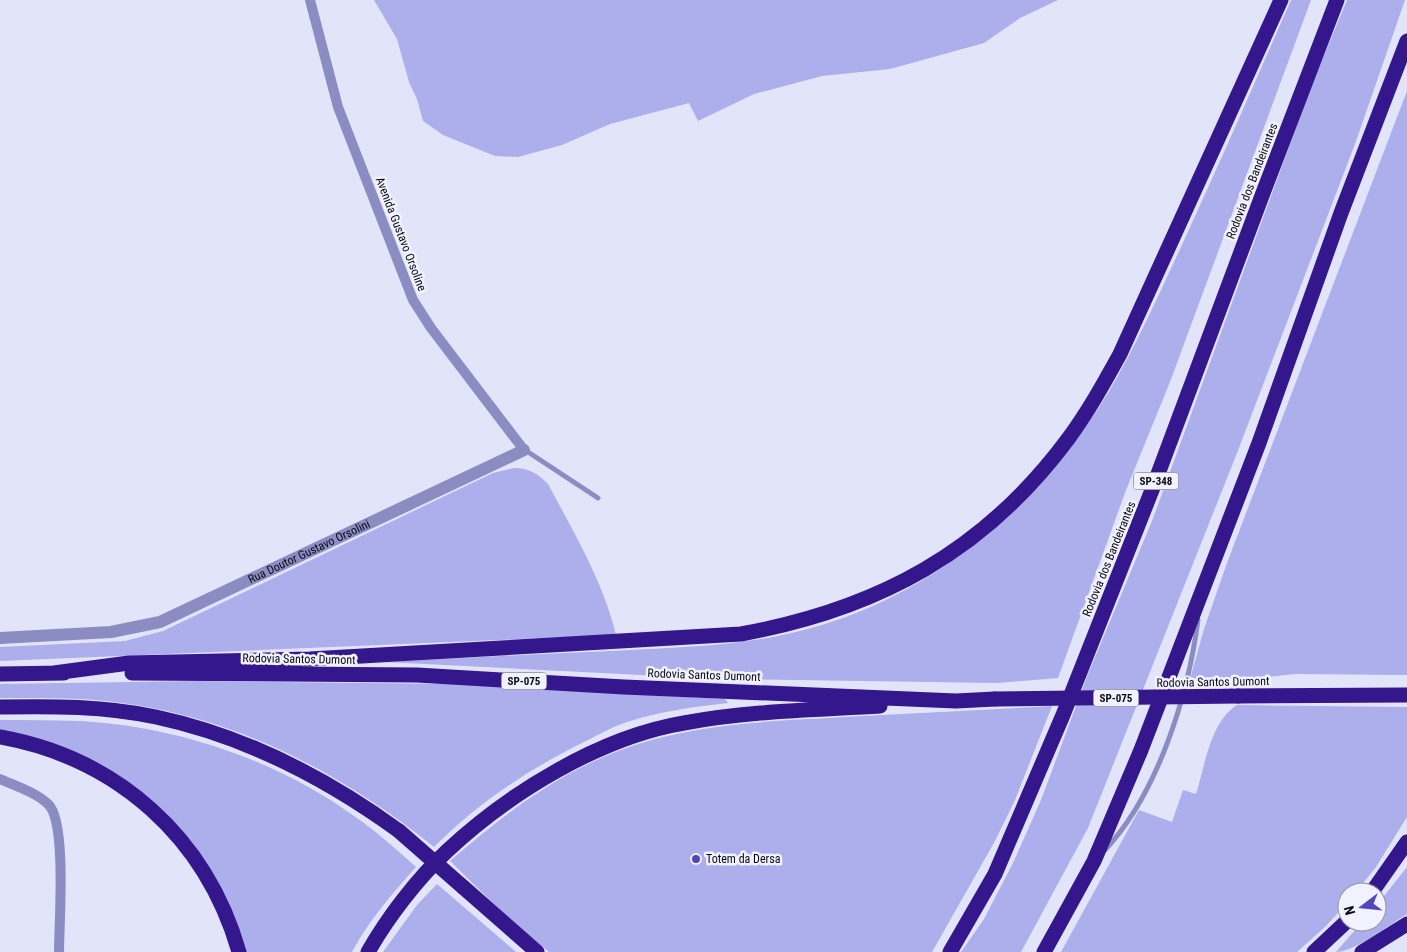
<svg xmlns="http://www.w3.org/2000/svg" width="1407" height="952" font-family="'Roboto Condensed',sans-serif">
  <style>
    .green { fill: #adaeec }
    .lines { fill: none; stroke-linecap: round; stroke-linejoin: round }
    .service { stroke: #8b8cc2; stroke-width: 5 }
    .minor { stroke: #8b8cc2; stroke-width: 10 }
    .tertiary { stroke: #8b8cc2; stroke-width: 12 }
    .motorway { stroke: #34168d; stroke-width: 15 }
    .motorway-bridge { stroke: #34168d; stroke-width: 15 }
    .poi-dot { fill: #5445bd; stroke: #f1f2fd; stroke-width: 2 }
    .labels { text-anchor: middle; stroke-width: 5; stroke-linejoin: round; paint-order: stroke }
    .shield { fill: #f1f2fd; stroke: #4f5059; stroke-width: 1 }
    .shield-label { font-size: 11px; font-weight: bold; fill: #0a0a13 }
    .street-label { font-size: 12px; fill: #0a0a13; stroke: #f1f2fd }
    .poi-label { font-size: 12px; fill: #0a0a13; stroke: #f1f2fd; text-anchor: start }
  </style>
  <rect width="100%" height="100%" fill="#e2e4fa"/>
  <path class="green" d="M374,0H1058L1020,18L984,43L890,69L822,76L754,94L698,121L689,103L610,124L562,145L518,157L495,156L443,135L423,121L417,99L409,82L397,39Z
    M1291,0H1311L1170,382L1126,490L1058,678L997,683L720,679L385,662C460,658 536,654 611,651C665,648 720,647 773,637C918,610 1032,515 1108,393C1136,346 1158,296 1181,247C1219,165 1255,82 1291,0Z
    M1347,0H1405L1355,144L1237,453L1088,828L1021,952H961L984,919L1013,863L1041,800L1088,674L1152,521L1311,87Z
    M1407,91V675L1295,674L1232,681L1190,679L1204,629L1227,563Z
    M514,468C529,468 537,473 548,484C574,533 603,581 616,635L0,661V647L125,641L163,631L493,473Z
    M197,681L451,684L725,699L728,703C694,707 660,711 627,722C612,727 600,734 586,741C529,769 479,802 434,847C347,777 247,723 136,705C91,697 45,698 0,698V684Z
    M1237,705L1407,707V817L1376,867L1356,892H1347V903L1326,926L1297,952H1061L1139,810L1172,822L1183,790L1196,794C1205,766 1210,722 1237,705Z
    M1052,706L1015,800L995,841L932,952H549L502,912L450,861C505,813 564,768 635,745C702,723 774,721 844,717C913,713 983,710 1052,706Z
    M0,720C27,720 53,720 80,721C175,726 277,760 354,816C376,831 396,849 416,867C392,894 369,920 352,952H245L213,874L191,841L170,818L142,793L46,742L0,730Z
    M1407,867V914C1390,924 1355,952 1336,952L1362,922H1377V905Z
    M437,884L516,952H383L417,905Z"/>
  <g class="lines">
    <path class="service" d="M525,450L598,498
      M1105,850C1158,793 1188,696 1198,620"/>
    <path class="minor" d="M310,0L338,107L413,300L431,328L524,450
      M0,779C16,786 35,792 48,804C67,821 59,924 59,952"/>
    <path class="tertiary" id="s1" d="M0,638L111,632L160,622L524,450"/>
    <path class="motorway" d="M54,673L129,663L310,659L741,634C878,609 984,552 1068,439C1088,412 1104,383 1120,354L1281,0
      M132,673L417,675L624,687L956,701L995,699
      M0,674L64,673
      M1238,696L1407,695
      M0,707C52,706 105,706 156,717C245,736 326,778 399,831
      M0,737C117,758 206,837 239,952
      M463,887L537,952
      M1372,892L1407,842
      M368,952C388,917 417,879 447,851C509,793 600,737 684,723C748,711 814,710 880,706
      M950,952L995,874L1063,715L1152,490L1263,193L1337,0
      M1044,952L1094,861L1141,750L1259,443L1341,213L1407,41
      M1314,952L1347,921
      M1362,952L1407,924"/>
    <path class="motorway-bridge" d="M995,699L1238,696
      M399,831L463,887"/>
  </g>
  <circle class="poi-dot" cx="696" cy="859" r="5"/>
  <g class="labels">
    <g class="shield">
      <rect x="1133.5" y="472.5" width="45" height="17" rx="4"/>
      <rect x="501.5" y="672.5" width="45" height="17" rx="4"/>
      <rect x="1093.5" y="689.5" width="45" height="17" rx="4"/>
    </g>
    <g class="shield-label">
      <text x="1156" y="485">SP-348</text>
      <text x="524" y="685">SP-075</text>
      <text x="1116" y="702">SP-075</text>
    </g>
    <g class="street-label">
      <text transform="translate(1252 181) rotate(-69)" y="4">Rodovia dos Bandeirantes</text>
      <text transform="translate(401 234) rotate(69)" y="4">Avenida Gustavo Orsoline</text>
      <text dy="4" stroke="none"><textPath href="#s1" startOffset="326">Rua Doutor Gustavo Orsolini</textPath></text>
      <text transform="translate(1109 559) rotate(-68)" y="4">Rodovia dos Bandeirantes</text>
      <text transform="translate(299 659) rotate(1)" y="4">Rodovia Santos Dumont</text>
      <text transform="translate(704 675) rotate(2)" y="4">Rodovia Santos Dumont</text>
      <text transform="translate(1213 682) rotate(-1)" y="4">Rodovia Santos Dumont</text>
    </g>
    <g class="poi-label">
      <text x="706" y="863">Totem da Dersa</text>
    </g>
  </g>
  <g transform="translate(1362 907) rotate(254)"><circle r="24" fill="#f1f2fd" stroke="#95959f"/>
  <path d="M0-4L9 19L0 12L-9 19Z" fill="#5445bd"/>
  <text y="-8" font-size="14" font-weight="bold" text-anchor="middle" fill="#0a0a13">N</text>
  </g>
</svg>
